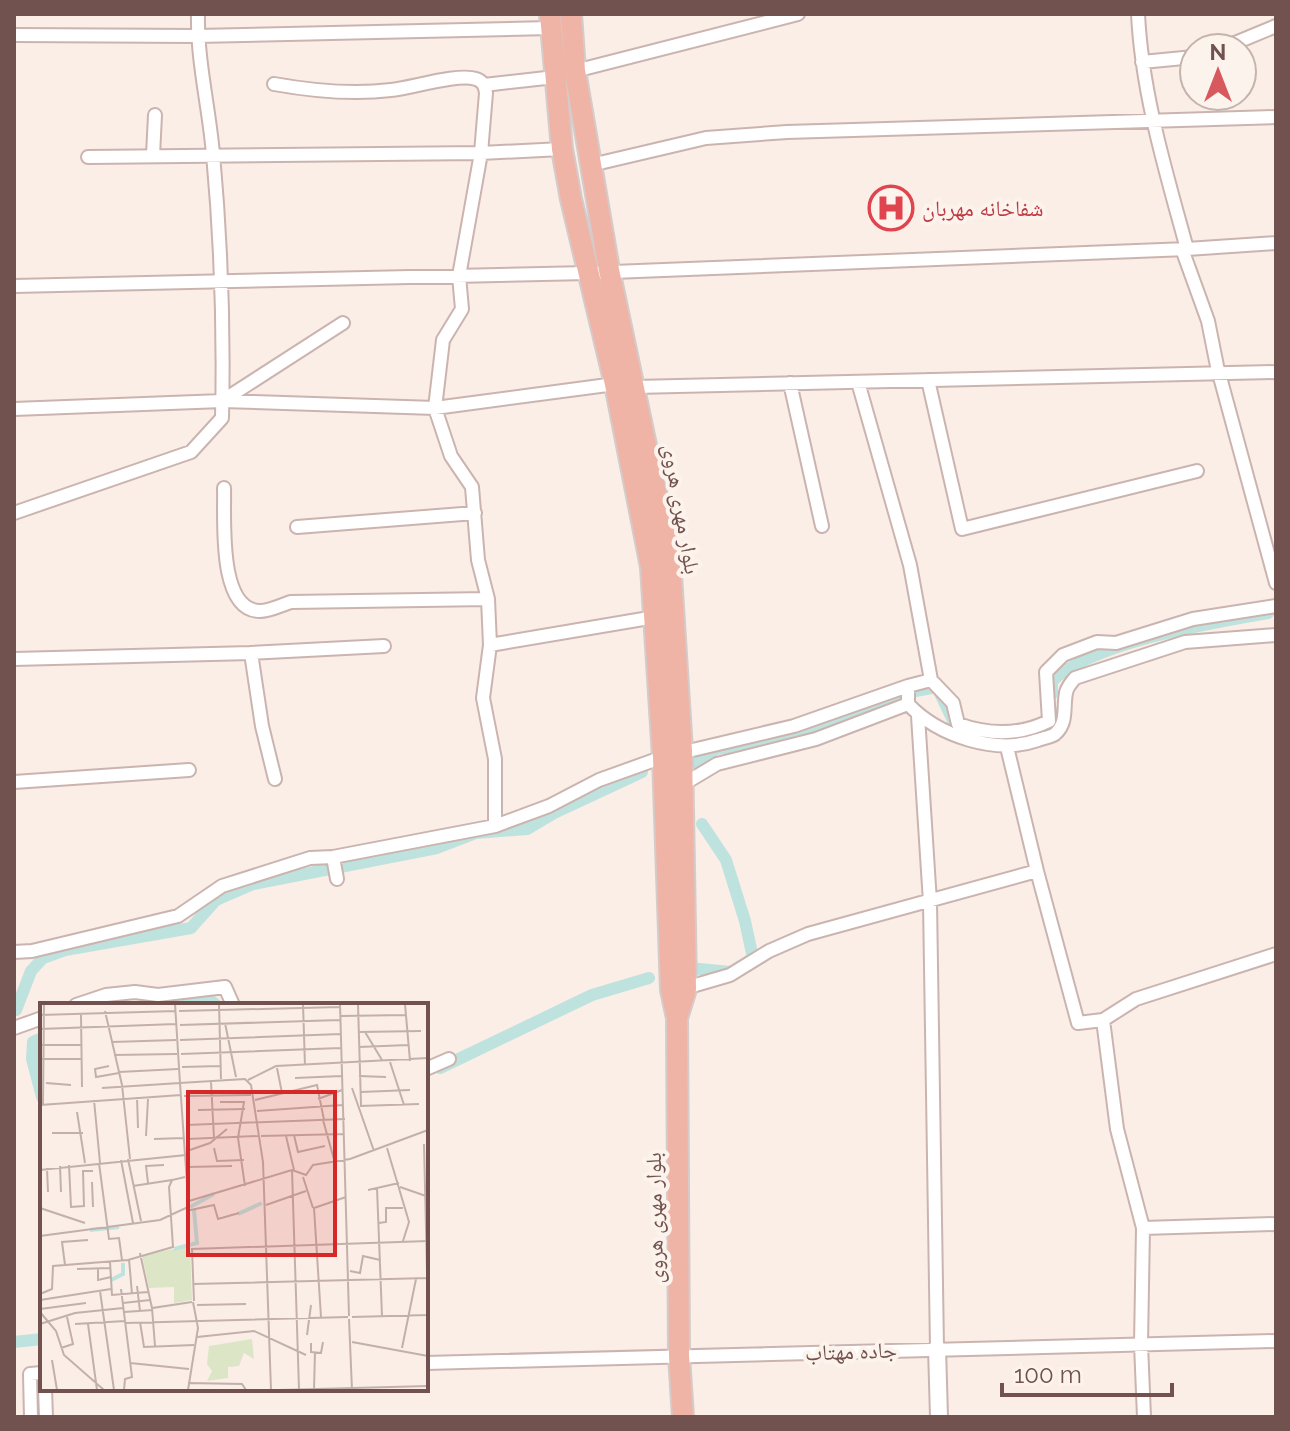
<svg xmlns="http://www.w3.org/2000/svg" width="1290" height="1431" font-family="Raleway,'Noto Naskh Arabic',sans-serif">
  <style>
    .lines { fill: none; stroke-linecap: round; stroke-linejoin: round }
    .canal { stroke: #bee2de; stroke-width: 12 }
    .minor-casing { stroke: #cbb4af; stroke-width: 16 }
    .tertiary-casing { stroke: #cbb4af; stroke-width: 20 }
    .trunk-casing { stroke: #d4cbca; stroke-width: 24 }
    .minor { stroke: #fff; stroke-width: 12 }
    .tertiary { stroke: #fff; stroke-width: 16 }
    .trunk { stroke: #f0b4a6; stroke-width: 20 }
    .labels { text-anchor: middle; stroke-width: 8; stroke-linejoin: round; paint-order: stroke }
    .health-label { font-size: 22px; fill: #be3a42; stroke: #fdf3ed; text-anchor: start }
    .street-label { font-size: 22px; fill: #71524e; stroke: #fdf3ed }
    .inset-river { fill: none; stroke: #bee2de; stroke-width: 4 }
    .inset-road { fill: none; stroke: #c3b0aa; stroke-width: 2 }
    .view { fill: #d62828; fill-opacity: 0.15; stroke: #d62828; stroke-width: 4 }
    .inset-edge { fill: none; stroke: #71524e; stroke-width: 4 }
  </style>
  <rect width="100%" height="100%" fill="#faeee7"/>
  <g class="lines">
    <path class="canal" d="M1052,694V681C1094,642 1211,623 1268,613
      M972,735L980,738L1032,737L1053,726V712
      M714,749L753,745L825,727L874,707L894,695L937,687L956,727
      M695,765L717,748
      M699,969L731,972L753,958L745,921L726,860L702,824
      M173,1005L205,996L216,1005
      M16,1010L31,971L43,958L65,950L191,928L216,900L253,884L437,848L476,833L527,829L554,813L642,772
      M42,1038L33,1042L32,1059L42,1097
      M440,1068L592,995L649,978
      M14,1342L42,1339"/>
    <g class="minor-casing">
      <path id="minor" d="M1138,14C1142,94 1166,172 1187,249
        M14,35L197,36L550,28
        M1223,48L1276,26
        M1142,62L1194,57
        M575,71L798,14
        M274,84C313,91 351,95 391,90C411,88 458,73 476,79C483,81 485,86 486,93L481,153L459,276L462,309L443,340L435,408L451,456L472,487L478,560L488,599L490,645L483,698L495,759V826
        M484,85L555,77
        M153,155L155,115
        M88,157L481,153L562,149
        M591,165L706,138L787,132L1276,117
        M1182,249L1208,321L1217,366L1276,583
        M14,286L588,273L1187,249L1276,243
        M928,380L962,529L1197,471
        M858,382L910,565L931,680
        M790,383L822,526
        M635,387L1276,372
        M222,401L343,323
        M14,409L222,401L435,408L615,384
        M224,488C225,516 217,611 260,611C270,611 281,605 291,602L488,599
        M14,513L191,452L222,418C224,331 221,241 213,154C209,107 197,61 198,14
        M297,527L475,513
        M490,645L655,617
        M251,653L262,726L275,779
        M14,659L251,653L384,646
        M908,686V704C938,736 996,755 1038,740C1043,738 1051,737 1055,734C1068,723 1063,707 1066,693C1067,687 1071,683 1075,678L1185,642L1276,635
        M918,716L930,902L937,1348
        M1007,747L1037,871L1078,1023L1103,1020
        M14,782L189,770
        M682,785L717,764L816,739L908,704
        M333,857L337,879
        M14,952L32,951L178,916L222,886L310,858L333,857L495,826L549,806L599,780L663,757L794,726L908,686L931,680L953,703L958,724C989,735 1019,736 1049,721L1046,672L1063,655L1097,642L1116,643L1193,619L1276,606
        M682,989L730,975L769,951L808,934L1037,871
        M76,1005L106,995L135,992L158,995L225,987L233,1005
        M14,1028L42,1018
        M426,1069L449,1059
        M1143,1228L1276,1224
        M426,1363L1276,1341
        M45,1389L46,1417
        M31,1417L30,1374L42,1373
        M1144,1417L1141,1344L1143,1228L1117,1129L1103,1020L1136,999L1276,954"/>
    </g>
    <g class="tertiary-casing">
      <path id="tertiary" d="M937,1348L939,1417"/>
    </g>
    <g class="trunk-casing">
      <path id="trunk" d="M550,14L562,149L571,199L615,384L651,567L663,757L671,990L677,1018L679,1356L683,1417
        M571,14L575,71L609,270L670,559L682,751L686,989L677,1018"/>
    </g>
    <use href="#minor" class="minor"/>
    <use href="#tertiary" class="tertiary"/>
    <use href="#trunk" class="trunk"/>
  </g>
  <defs>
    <g id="hospital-ring" transform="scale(2.3)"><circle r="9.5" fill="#fdf3ed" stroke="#e0444e" stroke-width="1.5"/><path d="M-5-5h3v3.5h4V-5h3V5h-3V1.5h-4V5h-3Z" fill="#e0444e"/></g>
  </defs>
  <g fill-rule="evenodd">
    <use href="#hospital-ring" x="891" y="208"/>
  </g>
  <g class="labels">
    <g class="health-label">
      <text x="922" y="216">شفاخانه مهربان</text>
    </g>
    <g class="street-label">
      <text transform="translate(682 509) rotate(80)" y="8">بلوار مهری هروی</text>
      <text transform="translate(654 1218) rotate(-91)" y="8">بلوار مهری هروی</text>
      <text transform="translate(851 1351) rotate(-2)" y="8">جاده مهتاب</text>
    </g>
  </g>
  <g transform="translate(40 1003)">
    <rect width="388" height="388" fill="#faeee7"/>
    <path d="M150,243L152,297L134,300V284L109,285L102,252ZM212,336L214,356L204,350L199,363L188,364V375L167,378L172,368L167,361L169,343Z" fill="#dce6c7"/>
    <path class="inset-river" d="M150,204L174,191M198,211L222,200M50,227L79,224M134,246L157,240L154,207M71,277L83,271V260"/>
    <path class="inset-road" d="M135,1L140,80L205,76L211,82L223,159L231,387M179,1L181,76M263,1L265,63M300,1L309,313M318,1L321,102M365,1L370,58M65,8L82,82L90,156M139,8L300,4M0,12L136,8M41,12L42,84M301,13L366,12M185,20L196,74M140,22L300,17M0,26L136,21M319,29L381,28M325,29L342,57M140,37L301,31M72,39L136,37M0,42H42M319,44L368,42M141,51L301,45M74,52L137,51M0,56H42M350,59L364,102M69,63L55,66L56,74L79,70M142,64L180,63M237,65L242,90M79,69L138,66M319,73L346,74M255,75L302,73M208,77L236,63L388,55M171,79L174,135M6,80L31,82M140,80L148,195M62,85L140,80M312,85L334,148M321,89L370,87M144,93L211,92M97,94L98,125M278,96L302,87M54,97L60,160M215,97L277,82L284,117M180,99H204L198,135L205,183M0,102L141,92M3,102L4,1M320,103L379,101M158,107L205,106M217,108L302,102M37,109L45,160M283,117L295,160M146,122L305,116M12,130H43M254,132L258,149L285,143M106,133L108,96M221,133L304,131M246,133L254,167M114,136L144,135M147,136L218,133M384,141L388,312M174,145L177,158L204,157M347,145L369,219L363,238M147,148L170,140L187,126M88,156L101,218M81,157L93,220M59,160L69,236L79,235L82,257M29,162L31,204L44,203L43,168H53M20,163L21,189M148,164L192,163M7,165L8,189M0,167L146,152M252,167L259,386M252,167L266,172L273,162L310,156L388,127M263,174L273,205M52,179L53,204M108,180L106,163L124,162M93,183L132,177M360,184L386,193M337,185L342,313M328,187L359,180M149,198L252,167M226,202L266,188M0,205L45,220M146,208L174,202L178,216L199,210M339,220L346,219V205H363M0,233L120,217L148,204M100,250L112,305L152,299M89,256L92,291M70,259L72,292L108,289M25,262L22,239L48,237M58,265V277L71,274M37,266L70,265M310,268L320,270L323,253L340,257M153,281L388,275M97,283L100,308M81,286L92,374L85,376L84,387M60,288L74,387M0,291L12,286L13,263L88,257L133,244L129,184L132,177L145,174M0,297L71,286M154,298L152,246L388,238M83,300L110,297M157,302L206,301M112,305L115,343M0,306L46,300M0,309L16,328L24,352L64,387M84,309L113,307M281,314L274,205L306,194M312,314L388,312M309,316L312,387M100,319L104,344L154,342M86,320L308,314M0,321L35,310L83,305M35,321L85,318M48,321L57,387M267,332L271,302M157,334L214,328L266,352M312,339L388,353M271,340V349L281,350L283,339M21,345L33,341L27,314M362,345L376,276M12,357L17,387M90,360L149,366M148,380L202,381L206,387M274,386L275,349M148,387L158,325L153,299M239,387L388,383"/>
    <path class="view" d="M148,89H295V252H148Z"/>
    <rect width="388" height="388" class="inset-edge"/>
  </g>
  <rect width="1290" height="1431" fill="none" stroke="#71524e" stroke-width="32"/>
  <g transform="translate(1218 72)"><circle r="38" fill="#fdf3ed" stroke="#c5b3ad" stroke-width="2"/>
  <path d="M0-6L14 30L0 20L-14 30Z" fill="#d7595d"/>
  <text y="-12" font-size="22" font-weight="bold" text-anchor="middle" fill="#71524e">N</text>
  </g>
  <path d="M1002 1383v12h170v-12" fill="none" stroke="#71524e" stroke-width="4"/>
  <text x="1014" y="1383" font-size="24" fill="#71524e" stroke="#fdf3ed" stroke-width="6" paint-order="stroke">100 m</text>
</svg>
